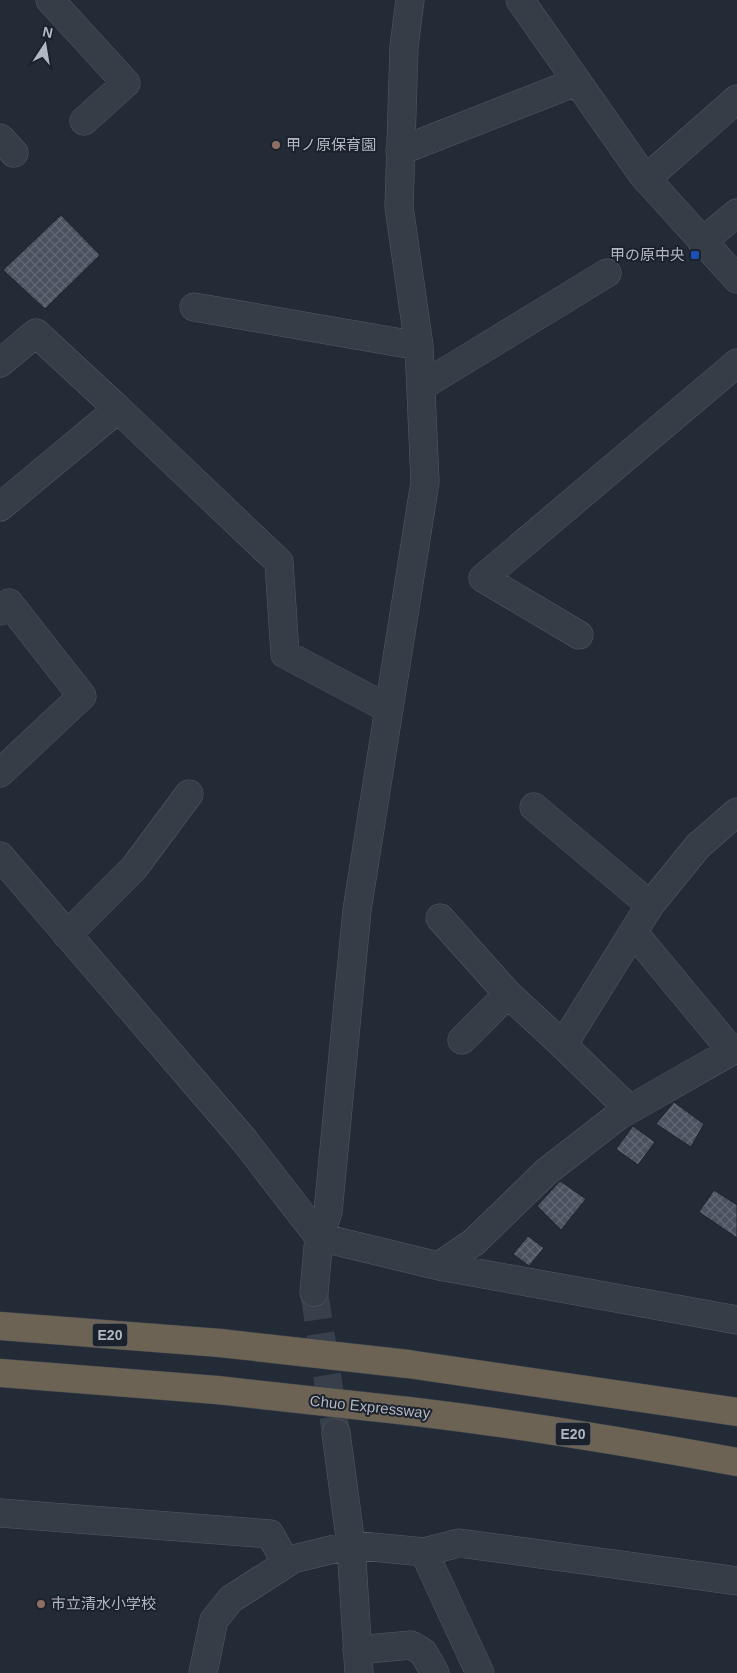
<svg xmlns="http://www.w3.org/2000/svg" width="737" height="1673" font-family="Helvetica,'Noto Sans JP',sans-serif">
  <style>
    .building { fill: url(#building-cross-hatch); stroke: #1e242d }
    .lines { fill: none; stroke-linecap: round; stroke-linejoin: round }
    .minor-tunnel { stroke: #38404b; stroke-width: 28; stroke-dasharray: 28 14; stroke-linecap: butt }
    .minor-casing { stroke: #545a64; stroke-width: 29 }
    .highway-casing { stroke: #414751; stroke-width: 29 }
    .minor { stroke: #363d47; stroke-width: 28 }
    .highway { stroke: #6c6354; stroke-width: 28 }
    .highway-bridge-casing { stroke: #414751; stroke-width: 29; stroke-linecap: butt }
    .highway-bridge { stroke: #6c6354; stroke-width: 28 }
    .education-dot { fill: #8d6e63; stroke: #1c222b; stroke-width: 2 }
    .transit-dot { fill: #1a4fb4; stroke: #1c222b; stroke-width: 2 }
    .labels { text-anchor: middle; stroke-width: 4; stroke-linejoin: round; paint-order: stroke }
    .shield { fill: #1c222b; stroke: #848a95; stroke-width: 1 }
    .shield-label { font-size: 14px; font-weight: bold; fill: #b1b7c3 }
    .poi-label { font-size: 15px; fill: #b1b7c3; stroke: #1c222b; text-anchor: start }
    .street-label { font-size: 15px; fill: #b1b7c3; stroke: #1c222b }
  </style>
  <defs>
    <pattern id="building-cross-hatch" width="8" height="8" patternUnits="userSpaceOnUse" patternTransform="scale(1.25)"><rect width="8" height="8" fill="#4a525f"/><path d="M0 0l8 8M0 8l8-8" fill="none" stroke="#626974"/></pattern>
  </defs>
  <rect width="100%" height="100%" fill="#232b36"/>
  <path class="building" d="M61,215L100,255L45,309L3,270Z
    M674,1102L704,1124L691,1147L656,1124Z
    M633,1126L655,1142L638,1165L616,1149Z
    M560,1181L586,1199L561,1230L537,1206Z
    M714,1190L737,1205V1238L699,1212Z
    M528,1236L544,1248L529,1266L513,1254Z"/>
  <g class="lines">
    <path class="minor-tunnel" d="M314,1292L336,1433"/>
    <g class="minor-casing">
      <path id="minor" d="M50,0L126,83L84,121
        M410,0L404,47L399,207L419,346L425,482L357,910L328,1212L319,1237L439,1266L737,1320
        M520,0L642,174L737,279
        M0,138L14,153
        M400,151L576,82
        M646,179L737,99
        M702,242L737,213
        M194,307L419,346
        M0,363L36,333L118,409L0,507
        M422,386L607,273
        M118,409L279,562L285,654L389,709
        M0,611L9,603L82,696L0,773
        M579,635L483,578L737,363
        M534,807L650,905
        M0,856L244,1140L319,1237L314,1292
        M440,918L508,994L563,1045
        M634,933L731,1050
        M67,935L134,868L189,794
        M462,1040L508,994
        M629,1109L563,1045L650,905L698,846L737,812
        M439,1266L474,1242L546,1172L618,1116L737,1048
        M336,1433L351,1545L359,1673
        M0,1513L270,1534L286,1563
        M424,1552L459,1543L737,1581
        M357,1650L411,1645L423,1652L435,1673
        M203,1673L214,1620L231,1599L293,1559L351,1545L424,1552L480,1673"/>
    </g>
    <g class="highway-casing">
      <path id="highway" d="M0,1326L220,1343
        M408,1364L737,1412
        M0,1373L217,1390
        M408,1411C519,1424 628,1442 737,1462"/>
    </g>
    <use href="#minor" class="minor"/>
    <use href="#highway" class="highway"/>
    <g class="highway-bridge-casing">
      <path id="highway-bridge" d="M220,1343L408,1364
        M217,1390L408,1411"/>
    </g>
    <use href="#highway-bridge" class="highway-bridge"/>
  </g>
  <g class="education-dot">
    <circle cx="276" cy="145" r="5"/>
    <circle cx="41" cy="1604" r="5"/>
  </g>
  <rect class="transit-dot" x="690" y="250" width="10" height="10" rx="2.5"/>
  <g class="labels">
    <g class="shield">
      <rect x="92.5" y="1323.5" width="35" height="23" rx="4"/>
      <rect x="555.5" y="1422.5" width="35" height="23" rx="4"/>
    </g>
    <g class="shield-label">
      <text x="110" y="1340">E20</text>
      <text x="573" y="1439">E20</text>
    </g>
    <g class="poi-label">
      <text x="286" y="150">甲ノ原保育園</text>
      <text x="685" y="260" text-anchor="end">甲の原中央</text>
      <text x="51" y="1609">市立清水小学校</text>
    </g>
    <g class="street-label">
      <text transform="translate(370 1407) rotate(6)" y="5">Chuo Expressway</text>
    </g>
  </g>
  <g transform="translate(45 45) rotate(12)" stroke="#1c222b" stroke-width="4" paint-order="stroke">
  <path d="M0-4L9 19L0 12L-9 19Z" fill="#b1b7c3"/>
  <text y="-8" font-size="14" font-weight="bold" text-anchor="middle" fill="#b1b7c3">N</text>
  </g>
</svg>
